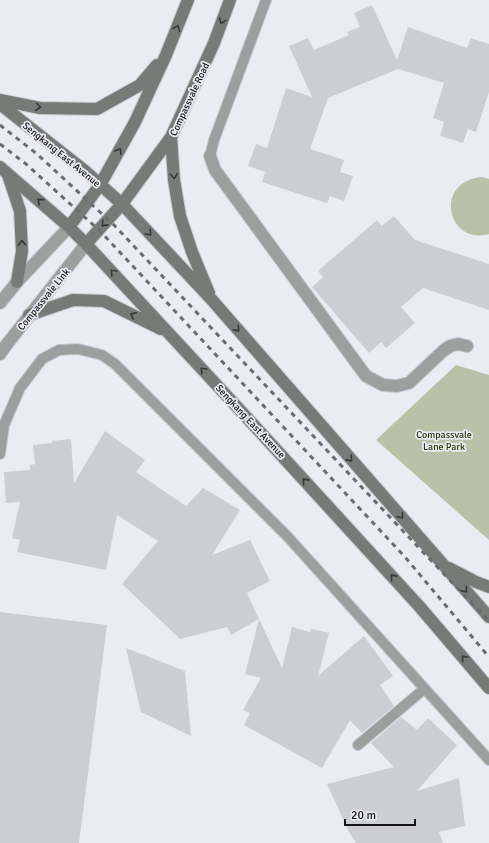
<svg xmlns="http://www.w3.org/2000/svg" width="489" height="843" font-family="Signika,sans-serif">
  <style>
    .green { fill: #bac1a9 }
    .building { fill: #cdced4 }
    .lines { fill: none; stroke-linecap: round; stroke-linejoin: round }
    .lane-casing { stroke: #c9cacf; stroke-width: 12 }
    .street-casing { stroke: #c9cacf; stroke-width: 14 }
    .secondary-casing { stroke: #c9cacf; stroke-width: 14 }
    .lane { stroke: #9d9f9e; stroke-width: 10 }
    .street { stroke: #9d9f9e; stroke-width: 12 }
    .secondary { stroke: #777b78; stroke-width: 12 }
    .rail { stroke: #6b6c6f; stroke-width: 3; stroke-dasharray: 5 5; stroke-linecap: butt }
    .oneway { stroke: #373939 }
    .labels { text-anchor: middle; stroke-width: 3.5; stroke-linejoin: round; paint-order: stroke }
    .street-label { font-size: 10px; fill: #151517; stroke: #ebecf2 }
    .park-label { font-size: 10px; fill: #2b350a; stroke: #ebecf2 }
  </style>
  <rect width="100%" height="100%" fill="#ebecf2"/>
  <path class="green" d="M482,177L489,179V234C447,246 433,181 482,177Z
    M456,365L489,375V540L376,440Z"/>
  <path class="building" d="M372,5L397,60L408,27L467,48L471,38L489,44V92L476,132L468,129L463,143L440,136L444,122L433,118L444,83L398,69L328,98L310,149L344,160L340,172L353,176L344,201L330,196L327,203L262,182L265,172L248,166L256,144L267,148L286,88L312,97L289,46L308,38L314,50L349,35L347,32L360,27L354,13Z
    M394,216L415,240L489,264V310L423,288L401,307L415,323L386,348L381,342L369,353L312,287L323,277L318,271L377,220L382,226Z
    M105,431L145,460L136,472L186,506L203,488L240,510L212,555L250,540L270,581L247,593L259,619L231,635L227,627L180,639L122,584L158,541L117,515L106,570L17,552L20,540L12,538L20,502L6,503L4,472L30,470V465L35,464L33,445L52,443V441L71,439L74,483Z
    M0,612L107,625L79,843H0Z
    M259,619L282,668L292,627L310,632L311,629L329,633L318,676L364,636L393,676L380,685L394,706L362,733L350,720L322,768L244,725L250,713L243,710L261,678L245,674Z
    M126,648L185,671L191,736L141,712Z
    M401,717L417,730L428,718L457,745L417,791L459,778L465,826L439,832L443,843H356L349,832L327,784L394,767L371,743Z"/>
  <g class="lines">
    <g class="lane-casing">
      <path id="lane" d="M210,156L214,140L266,0
        M0,454L4,425L20,388L42,359L59,350L78,349L102,355L115,364L288,537L489,760
        M358,745L424,689"/>
    </g>
    <g class="street-casing">
      <path id="street" d="M210,156L215,170L366,376L383,385L397,386L409,383L443,351L450,346L458,344L467,346
        M0,303L17,282L69,227
        M0,354L7,344L86,244"/>
    </g>
    <g class="secondary-casing">
      <path id="secondary" d="M0,100L40,108L97,109L140,85L157,65
        M0,104L85,171L122,204L212,300L489,617
        M171,137L174,180L180,216L192,252L209,293
        M0,167L69,227L86,244L239,409L419,606L489,688
        M8,175L20,211L22,251L17,282
        M69,227L100,185L135,122L166,55L188,0
        M86,244L122,204L171,137L214,43L230,0
        M29,315L73,300L104,301L161,329
        M449,568L476,582L489,587"/>
    </g>
    <use href="#lane" class="lane"/>
    <use href="#street" class="street"/>
    <use href="#secondary" class="secondary"/>
    <path class="rail" d="M0,125L37,154L114,225L421,550L489,621
      M0,144L26,164L100,231L405,557L489,657"/>
  </g>
  <defs><path id="oneway-chevron" d="M-2-3.5L2.5 0L-2 3.5" fill="none" stroke-width="1.6" stroke-linecap="round" stroke-linejoin="round"/></defs>
  <g class="oneway">
    <use href="#oneway-chevron" transform="translate(222 21) rotate(110)"/>
    <use href="#oneway-chevron" transform="translate(177 28) rotate(-68)"/>
    <use href="#oneway-chevron" transform="translate(38 107) rotate(8)"/>
    <use href="#oneway-chevron" transform="translate(119 151) rotate(-61)"/>
    <use href="#oneway-chevron" transform="translate(174 176) rotate(85)"/>
    <use href="#oneway-chevron" transform="translate(40 201) rotate(-139)"/>
    <use href="#oneway-chevron" transform="translate(104 224) rotate(132)"/>
    <use href="#oneway-chevron" transform="translate(149 233) rotate(47)"/>
    <use href="#oneway-chevron" transform="translate(22 243) rotate(-92)"/>
    <use href="#oneway-chevron" transform="translate(113 272) rotate(-133)"/>
    <use href="#oneway-chevron" transform="translate(133 315) rotate(-154)"/>
    <use href="#oneway-chevron" transform="translate(237 329) rotate(49)"/>
    <use href="#oneway-chevron" transform="translate(203 370) rotate(-133)"/>
    <use href="#oneway-chevron" transform="translate(350 459) rotate(48)"/>
    <use href="#oneway-chevron" transform="translate(305 481) rotate(-132)"/>
    <use href="#oneway-chevron" transform="translate(401 516) rotate(49)"/>
    <use href="#oneway-chevron" transform="translate(393 577) rotate(-132)"/>
    <use href="#oneway-chevron" transform="translate(465 590) rotate(49)"/>
    <use href="#oneway-chevron" transform="translate(464 658) rotate(-131)"/>
  </g>
  <g class="labels">
    <g class="street-label">
      <text transform="translate(189 99) rotate(-65)" y="4">Compassvale Road</text>
      <text transform="translate(62 154) rotate(39)" y="4">Sengkang East Avenue</text>
      <text transform="translate(43 299) rotate(-51)" y="4">Compassvale Link</text>
      <text transform="translate(251 421) rotate(47)" y="4">Sengkang East Avenue</text>
    </g>
    <g class="park-label">
      <text x="444" y="438">Compassvale<tspan x="444" dy="12">Lane Park</tspan></text>
    </g>
  </g>
  <path d="M345 819v6h70v-6" fill="none" stroke="#151517" stroke-width="2"/>
  <text x="351" y="819" font-size="12" fill="#151517" stroke="#ebecf2" stroke-width="3" paint-order="stroke">20 m</text>
</svg>
